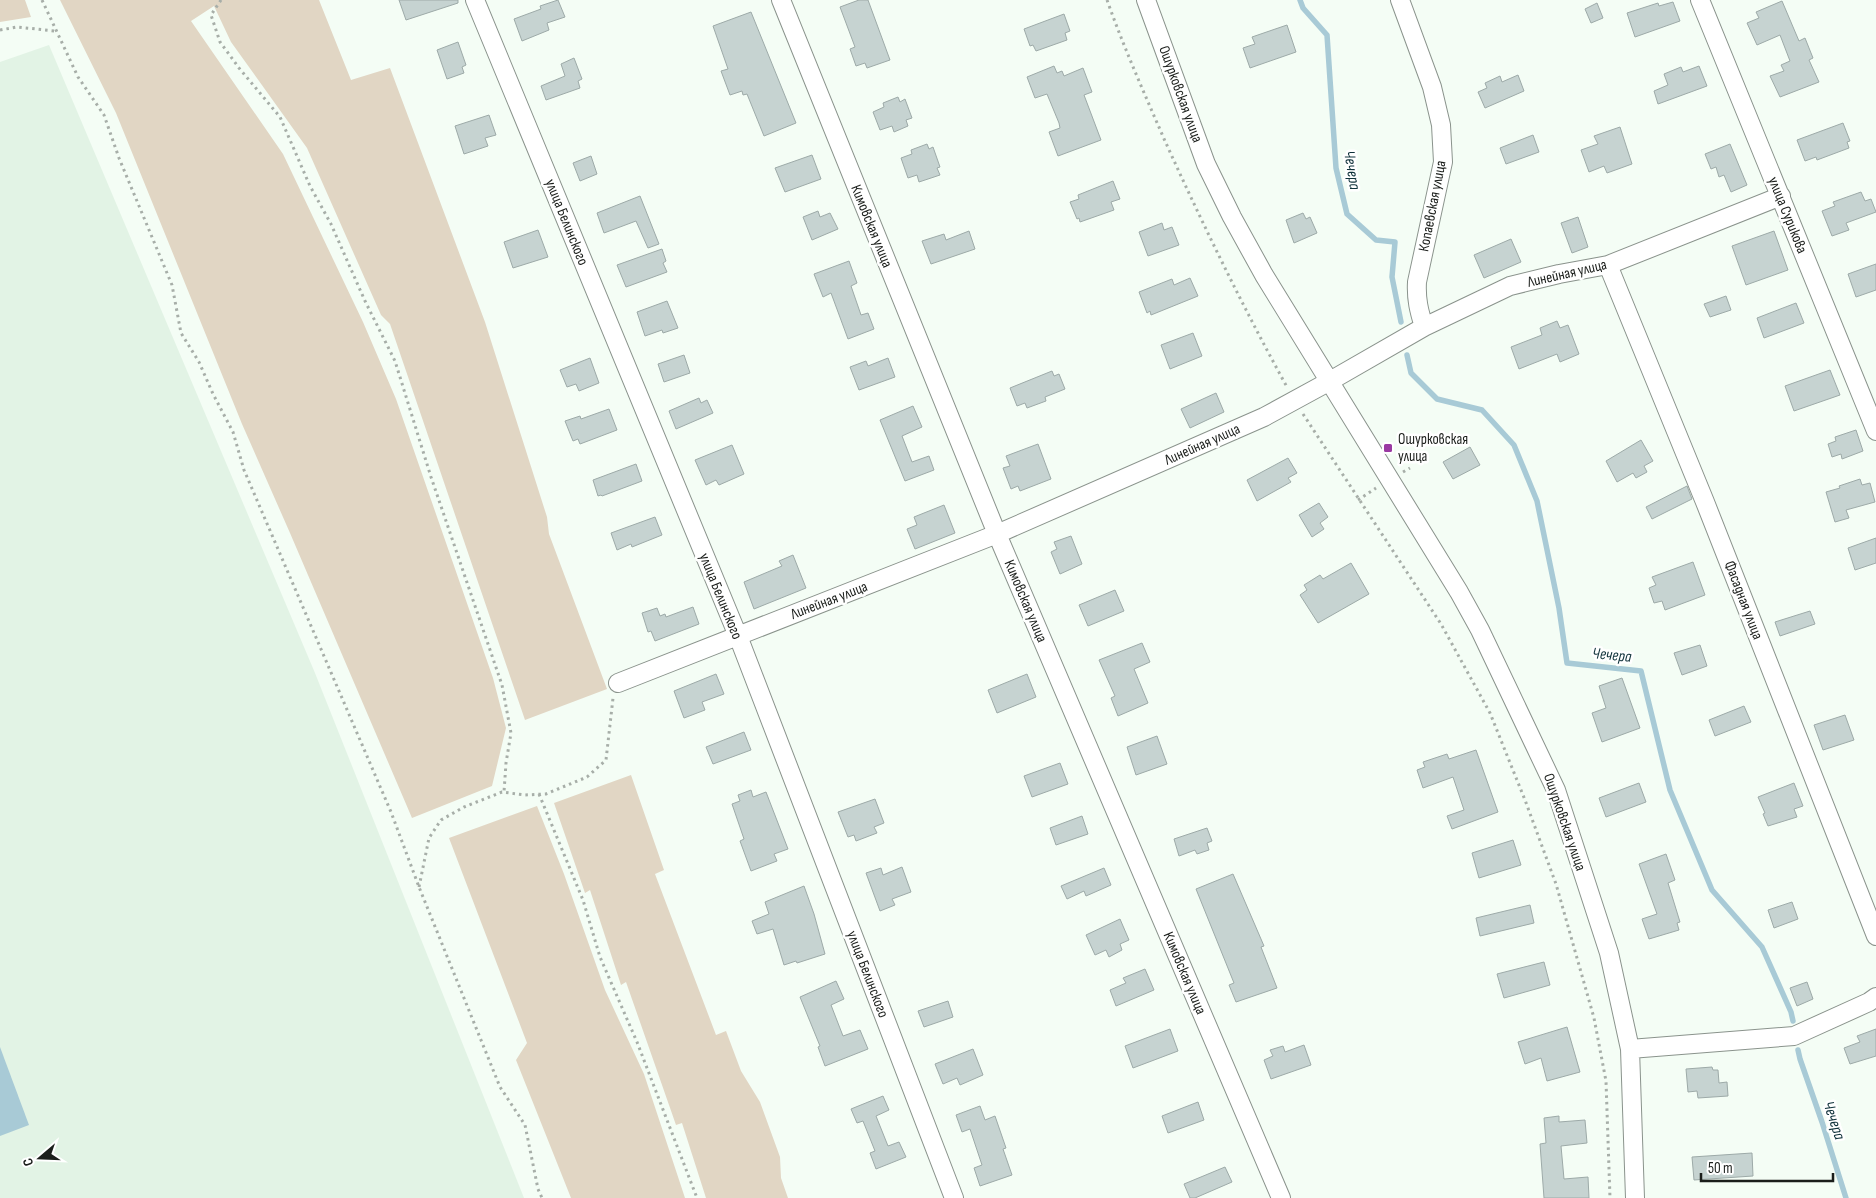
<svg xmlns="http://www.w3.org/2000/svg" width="1876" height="1198" font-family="'Sofia Sans Condensed',sans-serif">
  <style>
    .built { fill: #e2f3e5 }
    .green { fill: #e1d6c4 }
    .water { fill: #a8cad6 }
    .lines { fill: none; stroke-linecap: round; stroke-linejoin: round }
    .stream { stroke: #a8cad6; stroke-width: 5.5 }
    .building { fill: #c6d3d1; stroke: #9daaa8 }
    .minor-casing { stroke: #8a938c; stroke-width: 20 }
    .path { stroke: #a7aea8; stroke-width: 3; stroke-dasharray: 2.5 4; stroke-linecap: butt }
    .minor { stroke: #fff; stroke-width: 18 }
    .poi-dot { fill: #9a3aa2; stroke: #fff; stroke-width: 2 }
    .labels { text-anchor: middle; stroke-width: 5; stroke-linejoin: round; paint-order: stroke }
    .street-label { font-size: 15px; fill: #1b1e1b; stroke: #fff }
    .poi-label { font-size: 15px; fill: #1b1e1b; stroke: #fff; text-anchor: start }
    .water-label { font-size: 16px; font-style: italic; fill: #0f313a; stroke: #fff }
  </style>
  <rect width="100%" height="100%" fill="#f4fdf5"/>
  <path class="built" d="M49,45L315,673L524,1198H0V62Z"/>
  <path class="green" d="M0,0H25L31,17L0,22Z
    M60,0H319L351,80L390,68L485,322L547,517L549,534L607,689L525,720L390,324L381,315L307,148L231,42L214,6L191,21L283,154L363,322L396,399L493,678L506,728L492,786L412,818L290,533L242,424L116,113Z
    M631,775L664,870L655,874L716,1035L726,1031L741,1071L760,1102L780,1157L781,1178L788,1198H706L682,1123L676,1125L626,982L621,985L590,890L585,893L554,803Z
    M537,806L564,874L605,990L644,1074L685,1198H571L516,1060L527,1043L449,838Z"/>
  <path class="water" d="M0,1047L29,1125L0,1136Z"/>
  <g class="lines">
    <path class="stream" d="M1300,0L1303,8L1327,35L1336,168L1347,214L1376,240L1395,242L1392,277L1401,322
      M1407,355L1411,373L1437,399L1482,410L1514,445L1537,501L1559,608L1567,663L1641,671L1670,790L1712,890L1762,947L1791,1012L1793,1021
      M1798,1050L1800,1059L1822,1122L1846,1198"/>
  </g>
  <path class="building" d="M399,0H458V3L406,20Z
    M558,0L565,17L547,23L549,30L522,41L514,19L541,9L540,6Z
    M859,0H868L890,60L867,68L865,63L856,66L850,49L855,47L840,7Z
    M1782,1L1799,41L1805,38L1813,58L1809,60L1819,82L1780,97L1770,76L1784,71L1781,65L1790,61L1780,35L1757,45L1747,23L1759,18L1756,12Z
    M1673,2L1680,21L1635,37L1627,13L1658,3L1659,6Z
    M1597,3L1603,18L1591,23L1585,9Z
    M751,12L796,123L764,136L747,94L743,95L742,91L730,95L721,71L728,69L713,26Z
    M1064,14L1070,31L1065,33L1067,40L1036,51L1033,45L1030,46L1024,29Z
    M1287,25L1296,52L1250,68L1243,48L1255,44L1252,37Z
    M458,42L466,65L462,67L464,73L447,79L437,50Z
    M574,58L582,79L578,81L580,88L546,100L541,86L565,76L561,64Z
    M1054,66L1057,73L1062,71L1064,76L1083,68L1092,92L1084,95L1101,140L1058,156L1049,132L1060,128L1059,123L1047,94L1035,98L1027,77Z
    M1699,66L1707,86L1658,104L1654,91L1668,85L1664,74L1681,67L1683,72Z
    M1518,75L1524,91L1485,108L1478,92L1487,88L1485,83L1500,76L1502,82Z
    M898,97L900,102L905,99L912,118L906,120L908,126L894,132L892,126L880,130L873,112L884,107L883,103Z
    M489,115L496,135L485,138L488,146L464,154L455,126Z
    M1843,123L1850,141L1847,142L1849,148L1817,160L1816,157L1805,161L1797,140Z
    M1620,127L1632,164L1607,173L1604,166L1589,172L1581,150L1598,144L1594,136Z
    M1533,135L1539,152L1506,164L1500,148Z
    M927,144L929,149L933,147L940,167L937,168L940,175L919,182L917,175L908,178L901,158L912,154L911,150Z
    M1730,144L1747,185L1731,192L1724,175L1719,177L1716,167L1711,169L1705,154Z
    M812,155L821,179L785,192L775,168Z
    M591,156L597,174L580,181L573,163Z
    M1113,181L1120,199L1111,202L1114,210L1080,222L1079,218L1077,219L1070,202L1079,199L1078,195Z
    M1861,192L1865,201L1871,199L1876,212L1846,223L1849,230L1832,236L1822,211L1835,206L1833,202Z
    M640,196L659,244L648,248L636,221L604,233L597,213Z
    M818,211L820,217L830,213L838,229L812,240L803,217Z
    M1303,213L1306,219L1310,217L1317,233L1294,243L1286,220Z
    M1578,217L1588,247L1572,253L1561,223Z
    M1162,223L1164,230L1172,227L1179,245L1148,256L1139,232Z
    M538,230L548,257L513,268L504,242Z
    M969,231L975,249L931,264L922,241L944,234L946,240Z
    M1774,231L1788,270L1746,285L1732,246Z
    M1511,239L1521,262L1484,278L1474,255Z
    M662,249L666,261L663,263L667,272L626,287L617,265Z
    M849,261L857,283L851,286L861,315L868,313L874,329L848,339L831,293L823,297L814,274Z
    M1876,264V290L1856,297L1848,274Z
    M1190,278L1198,296L1151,315L1150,311L1147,313L1139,292L1172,279L1174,285Z
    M1726,296L1731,310L1710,317L1704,304Z
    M667,301L678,328L663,333L662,330L645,336L637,312Z
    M1796,303L1804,323L1764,338L1757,318Z
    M1557,321L1560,328L1568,325L1579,354L1560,362L1557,354L1519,369L1511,347L1542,335L1540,328Z
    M1193,333L1202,356L1170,369L1161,345Z
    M684,355L690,373L664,382L658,364Z
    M590,358L599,383L579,391L576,384L567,387L560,370Z
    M888,358L895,377L859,390L850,367L866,361L868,366Z
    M1830,370L1840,395L1794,411L1785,386Z
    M1052,371L1054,376L1059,374L1065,389L1045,397L1046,401L1027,408L1025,403L1017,406L1010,388Z
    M1216,393L1224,412L1190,428L1181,409Z
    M699,398L701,403L707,400L713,413L676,429L669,411Z
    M913,406L922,427L902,436L912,462L929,456L934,470L905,481L880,420Z
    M609,409L617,430L580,444L578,439L573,441L565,421L580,416L581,419Z
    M1856,430L1863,451L1842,459L1841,454L1832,457L1828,444L1836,441L1835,437Z
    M1641,440L1653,461L1644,466L1647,472L1636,478L1633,473L1617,482L1606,461Z
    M1038,444L1051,479L1020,491L1018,486L1011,489L1003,468L1010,466L1006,456Z
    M732,445L744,474L719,485L716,480L706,485L695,460Z
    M1470,447L1480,465L1453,479L1443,462Z
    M1288,458L1297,473L1288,478L1291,482L1257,501L1247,480Z
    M636,464L642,481L602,496L601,495L598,496L593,480Z
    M1860,479L1862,485L1870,483L1875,502L1846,510L1849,518L1835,522L1826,492L1840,488L1839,486Z
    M1687,486L1692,499L1652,519L1646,507Z
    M1319,503L1328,517L1320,523L1324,529L1312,537L1299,515Z
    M944,505L955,533L915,549L907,529L917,525L914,517Z
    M655,517L662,535L632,547L631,544L617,550L611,533Z
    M1071,536L1082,564L1060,574L1051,552L1057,549L1054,542Z
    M1876,538V563L1855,570L1848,548Z
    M793,555L806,588L754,609L744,582L782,566L779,561Z
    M1693,562L1705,595L1665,610L1662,601L1654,603L1649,588L1656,585L1652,577Z
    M1351,563L1369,594L1318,623L1300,595L1307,590L1304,585L1320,575L1323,579Z
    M1115,590L1124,611L1088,626L1079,605Z
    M693,607L699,624L655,641L651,631L648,632L642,613L657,608L660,616L665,614L666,617Z
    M1810,611L1815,624L1780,636L1775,622Z
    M1142,643L1150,662L1134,669L1148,703L1118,716L1111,698L1115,696L1099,660Z
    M1700,645L1707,666L1682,675L1674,653Z
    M716,674L724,694L702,702L705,710L684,718L674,691Z
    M1027,674L1036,697L997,713L988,690Z
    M1622,678L1640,728L1602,742L1592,713L1606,708L1599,686Z
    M1744,706L1751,722L1715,736L1709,720Z
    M1845,715L1854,740L1823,750L1814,725Z
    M744,732L751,750L713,764L706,747Z
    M1157,736L1167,764L1136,775L1127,747Z
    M1476,750L1498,812L1452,829L1447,816L1464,810L1453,777L1423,788L1417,770L1425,767L1423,762L1447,754L1449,759Z
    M1060,763L1068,784L1032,797L1024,776Z
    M1639,783L1646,802L1606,817L1599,798Z
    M1794,783L1803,806L1794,809L1797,817L1768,826L1763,814L1765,813L1758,797Z
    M751,790L753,797L766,792L788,849L774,854L777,861L751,871L740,841L744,839L732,804L740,801L738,795Z
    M875,799L884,823L874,827L877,833L856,841L854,835L848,837L838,812Z
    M1082,816L1088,834L1056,845L1050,828Z
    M1207,828L1212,841L1207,843L1209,850L1197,854L1195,850L1179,856L1174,839Z
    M1513,840L1521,865L1479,878L1472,853Z
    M1666,854L1675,880L1668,883L1680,922L1677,923L1679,930L1649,939L1642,919L1657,914L1639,864Z
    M902,867L911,892L892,899L895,905L880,911L866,873L881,868L883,875Z
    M1104,868L1111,885L1086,896L1084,891L1067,899L1061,886Z
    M1233,874L1264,946L1261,947L1277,988L1236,1002L1229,985L1234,983L1196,889Z
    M804,886L814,914L825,954L797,963L796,961L784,965L773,929L757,934L752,921L769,914L765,902Z
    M1792,902L1798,919L1774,928L1768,910Z
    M1530,905L1534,923L1480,936L1476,918Z
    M1120,919L1129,940L1120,944L1122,950L1109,957L1106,950L1095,955L1086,935Z
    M1544,962L1550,985L1504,998L1497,974Z
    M1145,969L1154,990L1116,1006L1110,990L1126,983L1123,978Z
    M836,981L844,999L831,1005L843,1036L860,1030L868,1049L825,1066L818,1047L820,1046L800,997Z
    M1807,982L1813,999L1797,1006L1790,988Z
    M948,1001L953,1017L924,1027L918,1011Z
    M1567,1027L1580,1072L1547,1081L1541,1058L1525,1064L1518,1042Z
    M1170,1029L1178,1051L1133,1068L1125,1046Z
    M1876,1029V1056L1850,1064L1844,1048L1860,1042L1857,1036Z
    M1304,1045L1311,1065L1271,1079L1264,1060L1273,1056L1270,1050L1283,1046L1285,1052Z
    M973,1049L983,1075L960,1085L957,1078L943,1084L935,1064Z
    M1712,1067L1713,1070H1718L1719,1083L1727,1082L1728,1096L1698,1098L1697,1091L1688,1092L1686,1069Z
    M883,1096L889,1110L876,1116L888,1146L899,1142L906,1157L876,1169L870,1153L875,1151L863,1121L857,1123L851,1109Z
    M1198,1102L1204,1120L1168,1133L1162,1116Z
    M980,1106L985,1120L995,1116L1006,1148L1003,1149L1012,1175L980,1186L974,1168L982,1165L970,1129L962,1132L956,1115Z
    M1559,1116V1122L1585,1120L1587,1143L1561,1146L1564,1179L1588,1177L1589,1198H1544L1540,1144L1546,1143L1544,1118Z
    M1752,1153L1753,1176L1694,1180L1692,1157Z
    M1225,1167L1232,1182L1195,1198H1190L1184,1184Z"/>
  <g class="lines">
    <g class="minor-casing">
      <path id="minor" d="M475,0L738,636L954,1198
        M781,0L997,534L1281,1198
        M1146,0L1206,164L1232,217L1264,275L1459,592L1480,630L1556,790L1609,953L1630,1049L1635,1198
        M1400,0L1432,87L1441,125L1443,162L1417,282C1416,299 1419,311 1424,327
        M1700,0L1876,431
        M1608,265L1705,502L1876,936
        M618,683L997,534L1264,417L1330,381L1424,327L1510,286L1559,274L1608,265L1781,196
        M1630,1049L1794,1036L1869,1002L1876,997"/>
    </g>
    <path class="path" d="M42,0L78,77L104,115L119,158L172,285L181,333L199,362L213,394L233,432L244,470L391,812L419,887L500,1087L525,1125L538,1189L542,1198
      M221,0L211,15L220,42L239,68L280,117L310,186L331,224L365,301L395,361L431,477L502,685L511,733L506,763L504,792
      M1107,0C1124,48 1145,95 1165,141C1203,225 1243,307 1287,387
      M0,30L17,27L55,31
      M1303,414L1441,624L1490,713L1525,800L1556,884L1594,1018L1606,1081L1610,1198
      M1403,472L1410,468
      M1358,500L1376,488
      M539,794L583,900L600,957L637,1042L697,1198
      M419,887L429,838L441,820L464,807L502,792L525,795L546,794L587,777L606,760L613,698"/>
    <use href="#minor" class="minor"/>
  </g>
  <rect class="poi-dot" x="1383" y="443" width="10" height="10" rx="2.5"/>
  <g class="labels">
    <g class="street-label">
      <text transform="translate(1181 94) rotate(70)" y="5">Ошурковская улица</text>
      <text transform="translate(1432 206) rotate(-79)" y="5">Копаевская улица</text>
      <text transform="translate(1788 215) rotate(68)" y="5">улица Сурикова</text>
      <text transform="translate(567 222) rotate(68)" y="5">улица Белинского</text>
      <text transform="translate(872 226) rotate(68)" y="5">Кимовская улица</text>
      <text transform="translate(1567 273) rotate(-13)" y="5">Линейная улица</text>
      <text transform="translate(1202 444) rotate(-24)" y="5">Линейная улица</text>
      <text transform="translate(721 596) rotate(68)" y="5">улица Белинского</text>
      <text transform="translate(829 600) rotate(-21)" y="5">Линейная улица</text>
      <text transform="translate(1744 600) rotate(69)" y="5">Фасадная улица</text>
      <text transform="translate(1026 601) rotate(67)" y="5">Кимовская улица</text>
      <text transform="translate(1565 822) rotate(71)" y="5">Ошурковская улица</text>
      <text transform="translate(1185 973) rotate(67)" y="5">Кимовская улица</text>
      <text transform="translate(868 974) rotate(69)" y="5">улица Белинского</text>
    </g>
    <g class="poi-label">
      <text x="1398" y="444">Ошурковская<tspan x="1398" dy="17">улица</tspan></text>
    </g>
    <g class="water-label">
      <text transform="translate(1353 170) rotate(81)" y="6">Чечера</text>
      <text transform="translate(1612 654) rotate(6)" y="6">Чечера</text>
      <text transform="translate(1835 1120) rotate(72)" y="6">Чечера</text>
    </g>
  </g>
  <g transform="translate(40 1158) rotate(251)" stroke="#ffffff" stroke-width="4" paint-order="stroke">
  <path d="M0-4L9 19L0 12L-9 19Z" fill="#1b1e1b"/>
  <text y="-8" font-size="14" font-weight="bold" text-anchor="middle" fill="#1b1e1b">С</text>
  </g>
  <path d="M1701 1173v8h132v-8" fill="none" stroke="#1b1e1b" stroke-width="2.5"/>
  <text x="1708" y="1173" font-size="15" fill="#1b1e1b" stroke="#ffffff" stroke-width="4" paint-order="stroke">50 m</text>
</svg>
